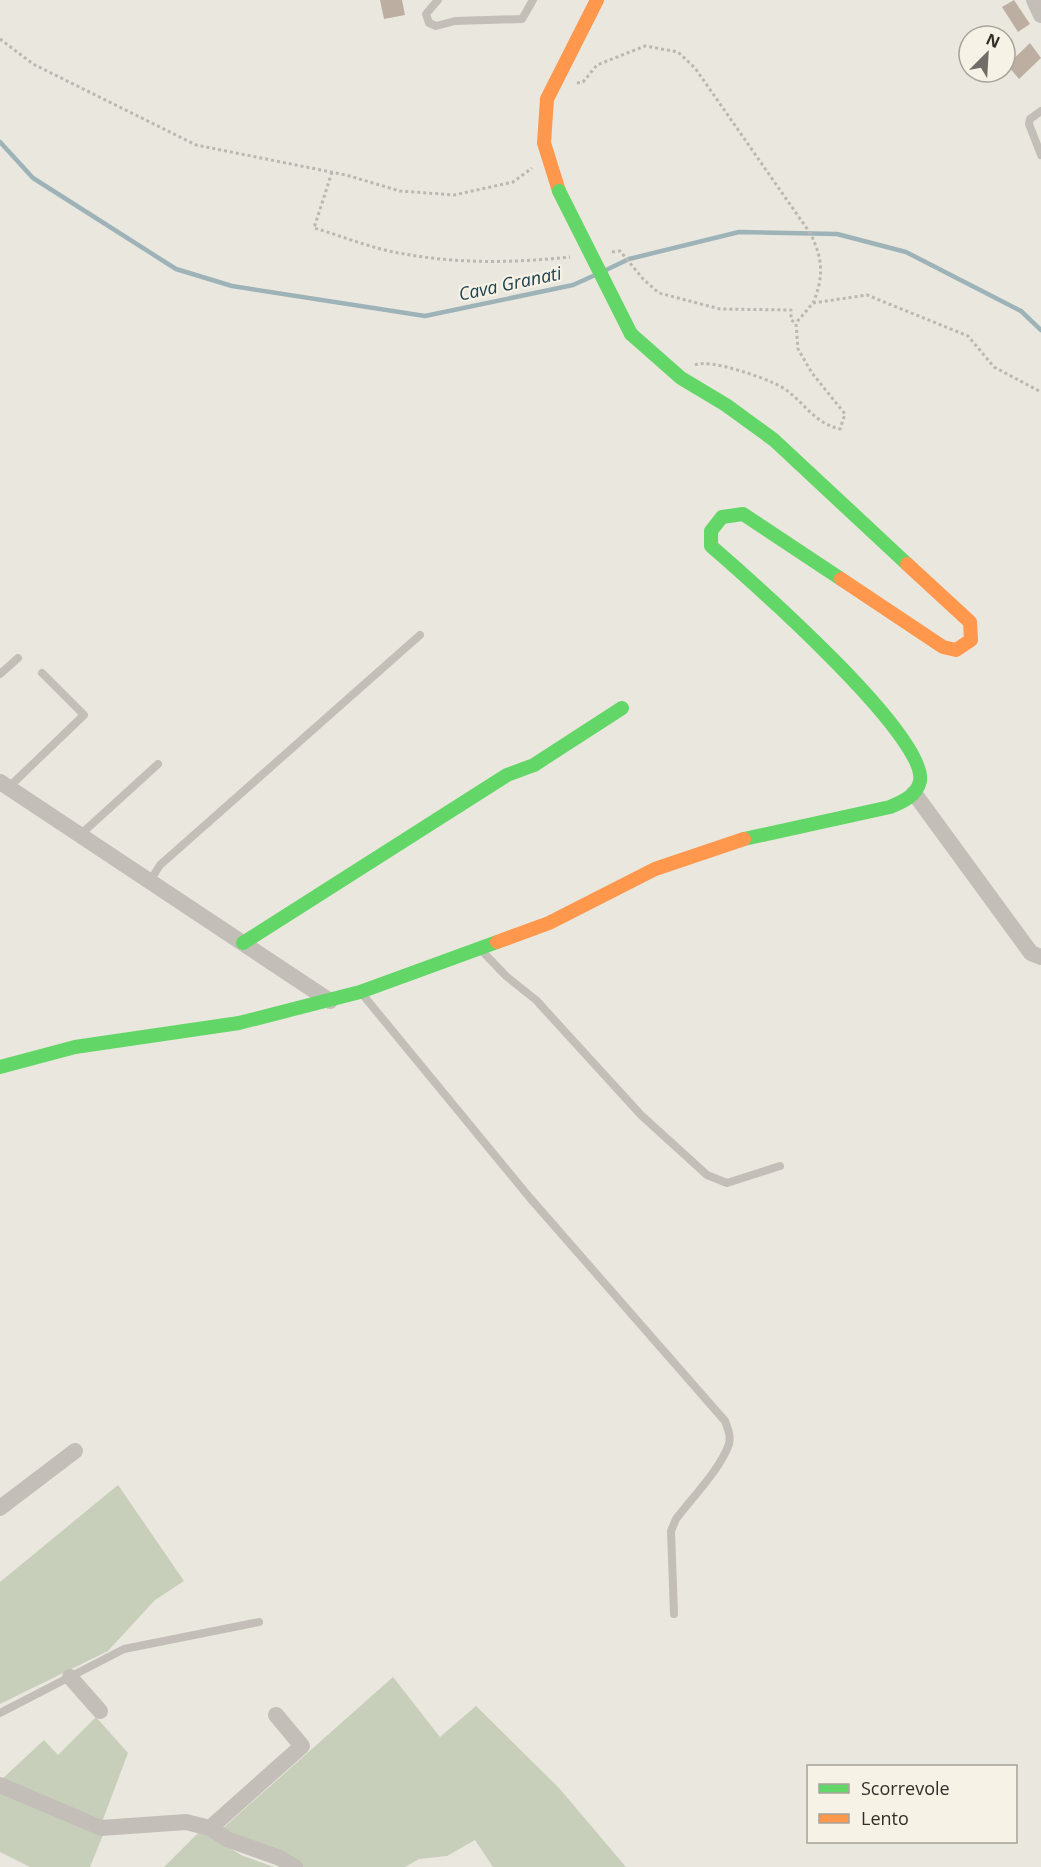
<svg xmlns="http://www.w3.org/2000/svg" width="1041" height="1867" font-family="'Open Sans',sans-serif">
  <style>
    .green { fill: #c7cfba }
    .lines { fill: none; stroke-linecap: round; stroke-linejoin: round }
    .stream { stroke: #9db3b8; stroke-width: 4.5 }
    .building { fill: #bcafa2 }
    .path { stroke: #bbb8b1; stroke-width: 3; stroke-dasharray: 3 3; stroke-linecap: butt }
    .lane { stroke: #c3bfb8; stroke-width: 8 }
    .street { stroke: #c3bfb8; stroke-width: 16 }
    .fast { stroke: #63d668; stroke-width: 14 }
    .slow { stroke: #ff974d; stroke-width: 14 }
    .fast-bridge { stroke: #63d668; stroke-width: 14 }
    .labels { text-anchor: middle; stroke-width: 4.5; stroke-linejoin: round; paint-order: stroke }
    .water-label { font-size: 18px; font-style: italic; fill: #21434f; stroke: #f7f2e6 }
  </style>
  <rect width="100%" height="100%" fill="#eae7de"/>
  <path class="green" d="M118,1485L184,1581L155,1600L108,1651L0,1704V1582Z
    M393,1677L440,1737L476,1706L559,1788L626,1867H493L475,1840L447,1856L419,1859L405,1867H303L223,1828Z
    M96,1717L128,1753L102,1822L2,1779L44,1740L58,1755Z
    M0,1791L103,1835L90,1867H30L0,1852Z
    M200,1831L243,1856L274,1867H164Z"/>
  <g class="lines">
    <path class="stream" d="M0,142L33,178L176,269L232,286L425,316L573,285L593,276
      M606,270L629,259L739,232L837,234L906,252L1021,311L1041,330"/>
  </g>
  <path class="building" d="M380,0H402L405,15L384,19Z
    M1014,0L1030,24L1018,32L1002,7Z
    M1030,43L1041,58L1019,79L1007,65Z"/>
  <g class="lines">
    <path class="path" d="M0,39L33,64L196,145L346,175L400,191L454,195L513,182L532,168
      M577,83L583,82L597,65L645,46L678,52L695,68L810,233C823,258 824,277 813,303
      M332,172L314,228C342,236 370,248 399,253C456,264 513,263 570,257
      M612,252L620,251L644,280L659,293L720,309L791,310V320L796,323
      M695,365C709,358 765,378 780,386C803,399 811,422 840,429L845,414L812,373L798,349L796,323L813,303L867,295L968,336L994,367L1041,392"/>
    <path class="lane" d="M438,0L426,14L429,23L436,26L455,21L522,19L533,0
      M1041,111L1030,119L1029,124L1041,155
      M0,674L18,658
      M8,788L84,715L42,673
      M80,835L158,764
      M150,881L160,865L420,635
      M481,950L506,976L536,1000L641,1115L707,1175L727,1183L780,1166
      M363,995L530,1198L725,1421C728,1429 731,1436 729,1444C721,1468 692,1498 676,1519L671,1531L674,1614
      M0,1713L124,1649L259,1622"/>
    <path class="street" d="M1034,0L1041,15
      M0,782L330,1001
      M914,793L1031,953L1041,957
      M0,1508L75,1451
      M70,1677L100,1711
      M0,1785L101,1828L186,1822L210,1828L227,1839L280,1858L295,1867
      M210,1828L302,1746L276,1715"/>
    <path class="fast" d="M631,334L681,378L726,405L774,440L907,564
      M744,839L890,807C902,802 917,796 920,781C928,736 749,579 711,546V531L722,517L743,514L841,579
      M243,943L507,775L534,765L622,708
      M0,1067L75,1047L239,1023L360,992L497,942"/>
    <path class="slow" d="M559,191L544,143L547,99L597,0
      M841,579L943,647L956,650L971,640L970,622L907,564
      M497,942L549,923L655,869L744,839"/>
    <path class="fast-bridge" d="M559,191L631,334"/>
  </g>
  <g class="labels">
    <g class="water-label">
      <text transform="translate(510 284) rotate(-12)" y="6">Cava Granati</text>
    </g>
  </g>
  <rect x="807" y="1765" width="210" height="78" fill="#f7f2e6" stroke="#a8a39a" stroke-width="1.5"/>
  <rect x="819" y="1784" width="30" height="9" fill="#63d668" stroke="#a8a39a" stroke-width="1.5"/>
  <text x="861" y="1795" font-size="18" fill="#322d27">Scorrevole</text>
  <rect x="819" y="1814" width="30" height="9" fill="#ff974d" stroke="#a8a39a" stroke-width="1.5"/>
  <text x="861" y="1825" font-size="18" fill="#322d27">Lento</text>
  <g transform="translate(987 54) rotate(24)"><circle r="28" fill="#f7f2e6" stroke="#a8a39a" stroke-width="1.5"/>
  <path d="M0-4.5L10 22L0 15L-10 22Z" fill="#726e67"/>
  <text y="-9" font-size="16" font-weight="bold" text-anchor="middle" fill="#322d27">N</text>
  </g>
</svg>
